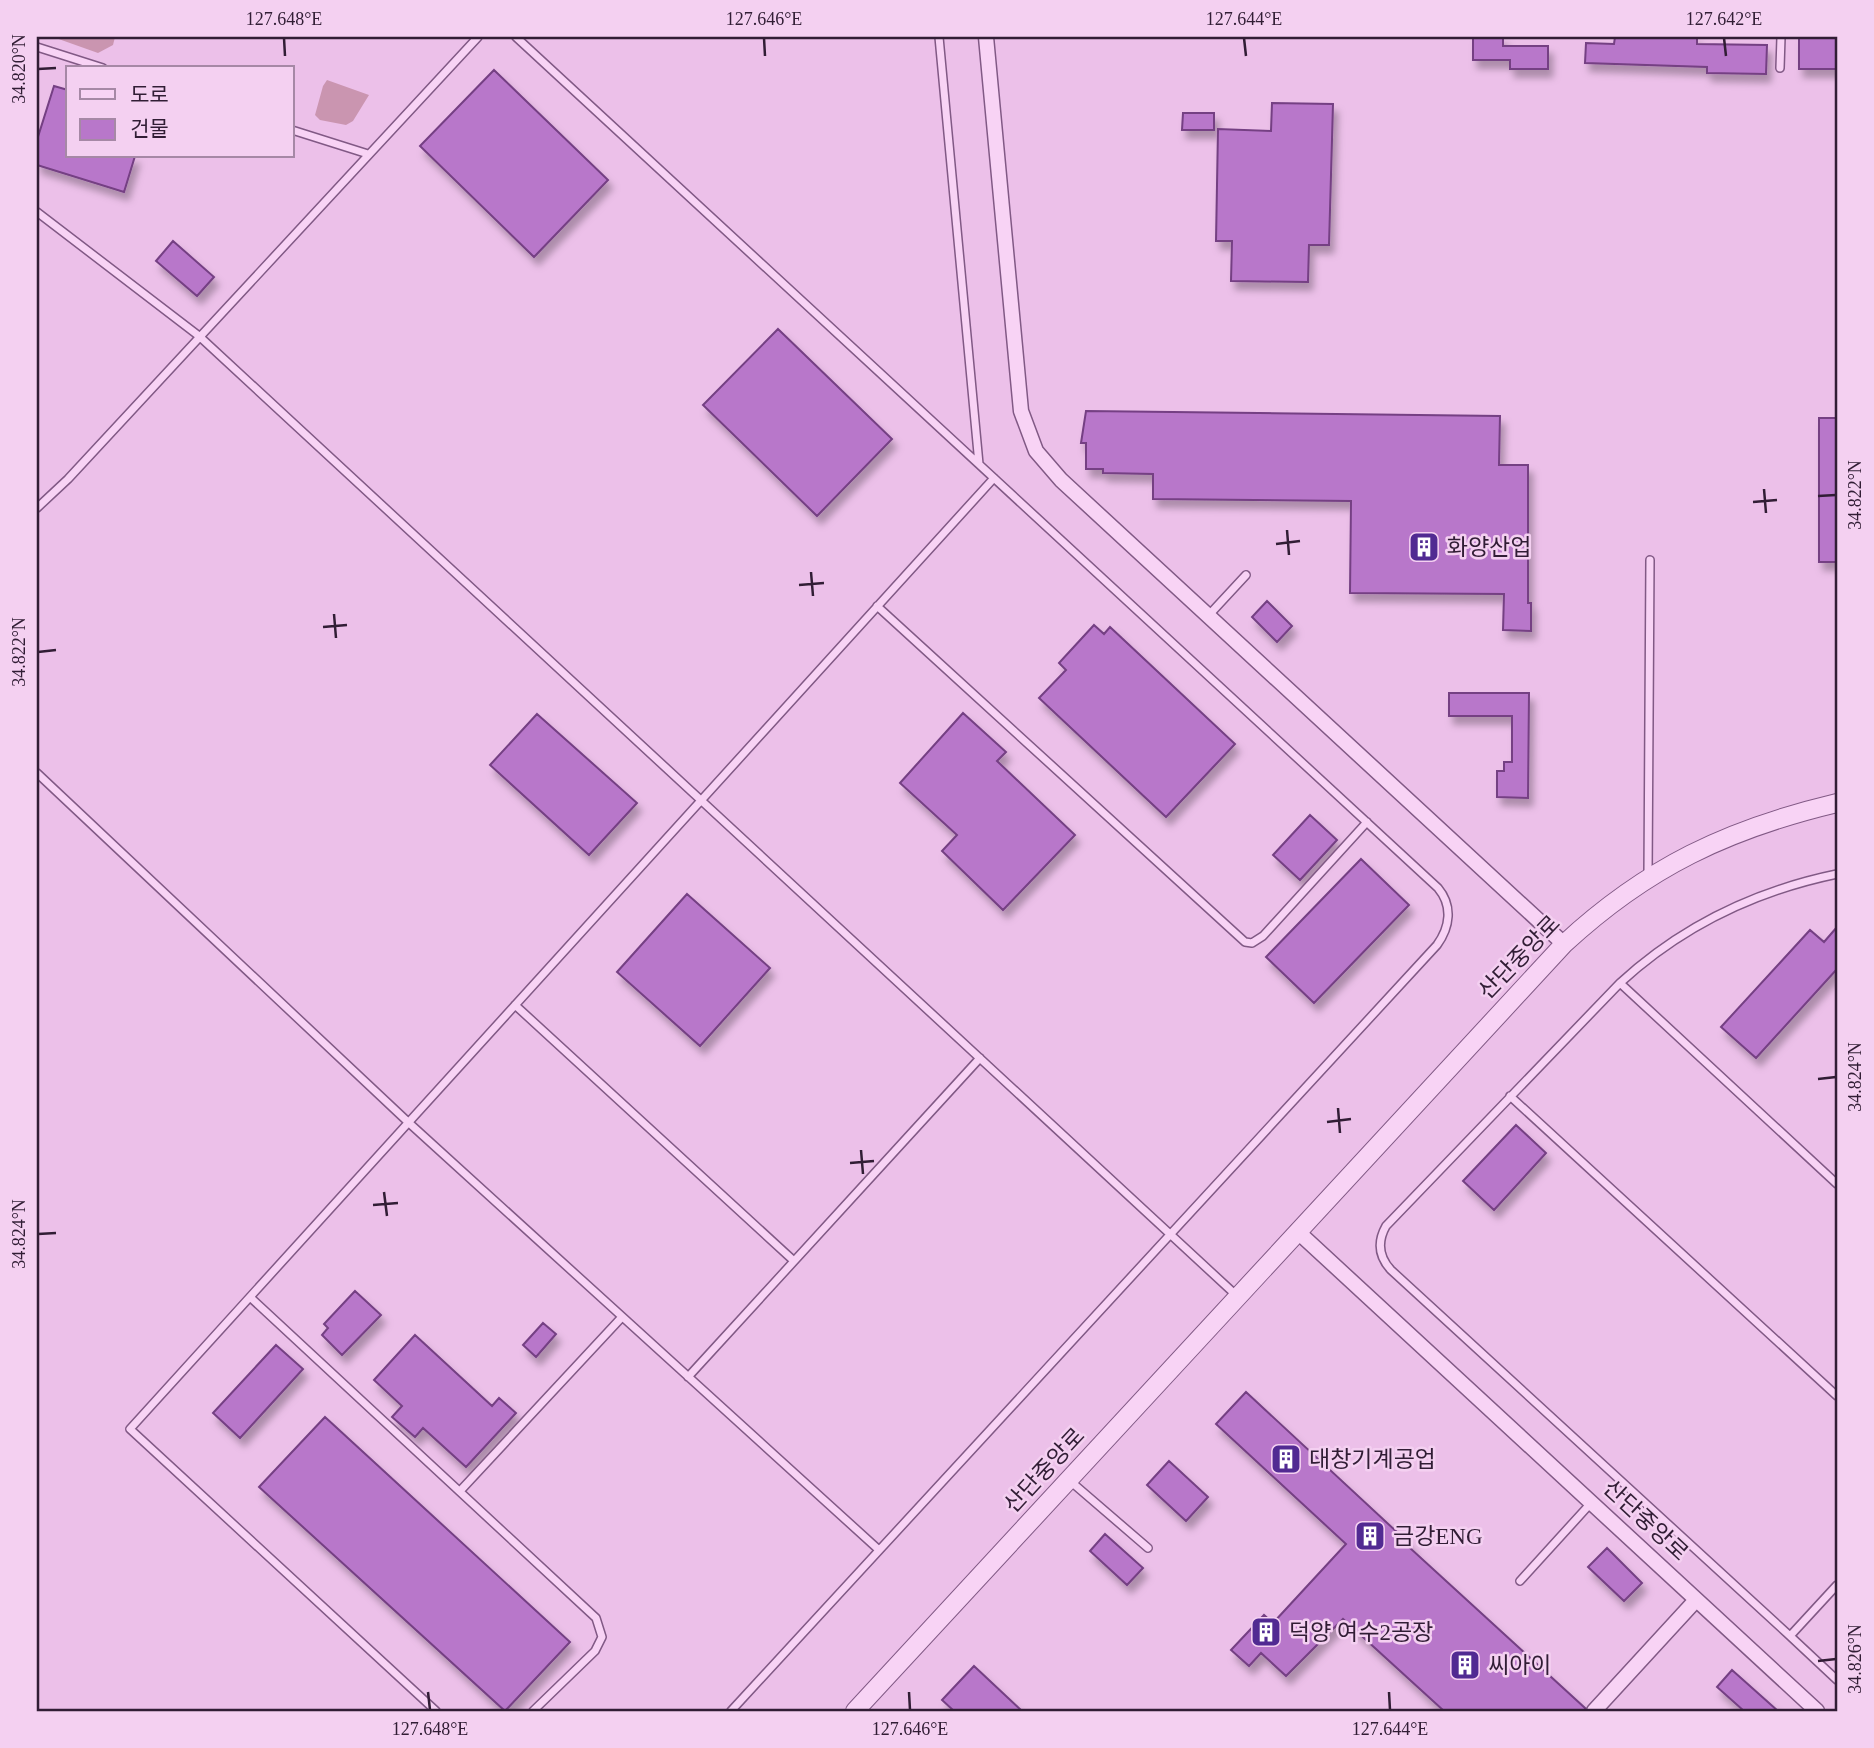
<svg xmlns="http://www.w3.org/2000/svg" width="1874" height="1748" font-family="'Times New Roman','Noto Sans KR',serif">
  <style>
    .green { fill: #ca95b0 }
    .building { fill: #b877ca; stroke: #743f83; stroke-width: 2; filter: url(#shadow) }
    .lines { fill: none; stroke-linecap: round; stroke-linejoin: round }
    .service-casing { stroke: #815985; stroke-width: 10 }
    .minor-casing { stroke: #815985; stroke-width: 17 }
    .tertiary-casing { stroke: #815985; stroke-width: 20 }
    .service { stroke: #f8d3f5; stroke-width: 7 }
    .minor { stroke: #f8d3f5; stroke-width: 14 }
    .tertiary { stroke: #f8d3f5; stroke-width: 18 }
    .ticks { fill: none; stroke: #311d35; stroke-width: 2.5 }
    .labels { text-anchor: middle; stroke-width: 5; stroke-linejoin: round; paint-order: stroke }
    .poi-label { font-size: 23px; fill: #311d35; stroke: #f4d0f1; text-anchor: start }
    .street-label { font-size: 23px; fill: #311d35; stroke: #f4d0f1 }
    .neatline { fill: none; stroke: #311d35; stroke-width: 2.5 }
    .ticks-label { font-size: 18px; text-anchor: middle; fill: #311d35 }
  </style>
  <defs>
    <filter id="shadow"><feDropShadow dx="4.5" dy="8" stdDeviation="3.5" flood-color="#0004"/></filter>
  </defs>
  <rect width="100%" height="100%" fill="#ecc0e9"/>
  <path class="green" d="M53,37H115L113,45L98,53Z
    M327,80L369,95L353,121L346,125L320,120L315,115L323,86Z"/>
  <path class="building" d="M1473,37H1503V46H1548V69H1510V60H1473Z
    M1615,37H1697V44L1767,45L1766,74L1707,73V67L1585,63L1586,43L1614,44Z
    M1799,37H1837V69H1799Z
    M494,70L608,180L534,257L420,146Z
    M54,86L68,90V156H135L124,192L37,165V140Z
    M1272,103L1333,104L1329,245H1309L1308,282L1231,281L1232,241H1216L1218,129L1271,131Z
    M1183,113H1214V130H1182Z
    M173,241L214,277L197,296L156,261Z
    M778,329L892,439L817,516L703,405Z
    M1086,411L1500,416L1499,465H1528V603H1531V631L1503,630L1504,594L1350,593L1351,501L1153,499V474L1103,473V469H1086V443H1081Z
    M1819,418H1837V562H1819Z
    M1267,601L1292,626L1277,642L1252,617Z
    M1094,625L1104,634L1110,627L1235,744L1166,817L1039,698L1066,670L1059,663Z
    M1449,693H1529L1528,798L1497,797V771H1504V762H1512V716H1449Z
    M963,713L1006,752L997,761L1075,835L1003,910L942,851L957,835L900,783Z
    M537,714L637,803L589,855L490,765Z
    M1310,815L1337,840L1300,880L1273,855Z
    M1361,859L1409,905L1314,1003L1266,957Z
    M687,894L770,968L700,1046L617,972Z
    M1837,927V969L1756,1058L1721,1027L1810,930L1824,942Z
    M1516,1125L1546,1153L1494,1210L1463,1181Z
    M355,1291L381,1315L342,1355L322,1335L328,1328L324,1324Z
    M543,1323L556,1334L536,1357L523,1345Z
    M415,1335L492,1406L499,1398L516,1413L466,1467L423,1428L415,1437L392,1417L402,1406L374,1380Z
    M276,1345L303,1369L240,1438L213,1413Z
    M1246,1392L1412,1546L1410,1548L1585,1708V1711H1444L1343,1619L1286,1676L1261,1653L1249,1666L1231,1650L1264,1615L1273,1623L1346,1544L1216,1424Z
    M325,1417L570,1642L505,1711L259,1487Z
    M1169,1461L1208,1497L1186,1521L1147,1485Z
    M1105,1534L1143,1568L1127,1585L1090,1551Z
    M1607,1548L1642,1583L1624,1601L1588,1567Z
    M974,1666L1022,1711H954L942,1700Z
    M1732,1670L1778,1711H1744L1717,1687Z"/>
  <g class="lines">
    <g class="service-casing">
      <path id="service" d="M516,37L1438,888C1453,906 1450,927 1437,945L731,1711
        M939,37L979,464
        M37,47L103,68
        M1780,68L1781,37
        M292,130L368,154
        M37,212L199,336L1237,1296
        M37,508L68,479L478,37
        M877,606L1245,942L1252,943L1263,936L1367,822
        M1208,616L1246,575
        M37,773L408,1122L879,1550
        M1837,874C1755,891 1682,926 1620,983L1386,1226C1377,1242 1379,1257 1391,1270L1790,1636L1837,1585
        M1648,876L1650,560
        M1620,983L1837,1184
        M515,1005L794,1261
        M1510,1096L1837,1396
        M250,1297L596,1618L602,1637L595,1651L533,1711
        M688,1377L980,1058
        M1069,1480L1148,1548
        M460,1491L622,1317
        M1520,1581L1591,1503
        M1790,1636L1837,1680
        M436,1711L130,1429L994,478"/>
    </g>
    <g class="minor-casing">
      <path id="minor" d="M986,37L1021,411L1036,451L1061,480L1564,944
        M1297,1231L1817,1711
        M1594,1711L1696,1600"/>
    </g>
    <g class="tertiary-casing">
      <path id="tertiary" d="M855,1711L1564,944C1647,867 1728,829 1837,803"/>
    </g>
    <use href="#service" class="service"/>
    <use href="#minor" class="minor"/>
    <use href="#tertiary" class="tertiary"/>
  </g>
  <path class="ticks" d="M284,38L285,56M764,38L765,56M1244,38L1246,56M1724,38L1726,56M38,69L56,68M1764,489L1766,513M1818,496L1836,495M1753,502L1777,500M1287,530L1289,555M1276,544L1300,541M811,572L813,596M799,585L824,583M334,614L336,638M323,627L347,625M38,652L56,650M1818,1079L1836,1077M1338,1108L1340,1133M1327,1122L1351,1119M861,1150L863,1174M850,1163L874,1161M384,1192L387,1216M373,1205L398,1203M38,1234L56,1233M1818,1661L1836,1659M428,1692L430,1710M909,1692L910,1710M1389,1692L1390,1710"/>
  <defs>
    <g id="building-square" transform="scale(1.575)"><rect x="-9" y="-9" width="18" height="18" rx="4" fill="#512a92" stroke="#f4d0f1"/><path d="M-4-6H4V6H1V3H-1V6H-4ZM-2.5-4.3h1.7v1.8h-1.7ZM.8-4.3h1.7v1.8H.8ZM-2.5-1h1.7V.8h-1.7ZM.8-1h1.7V.8H.8Z" fill="#fff"/></g>
  </defs>
  <g fill-rule="evenodd">
    <use href="#building-square" x="1424" y="547"/>
    <use href="#building-square" x="1286" y="1459"/>
    <use href="#building-square" x="1370" y="1536"/>
    <use href="#building-square" x="1266" y="1632"/>
    <use href="#building-square" x="1465" y="1665"/>
  </g>
  <g class="labels">
    <g class="poi-label">
      <text x="1447" y="555">화양산업</text>
      <text x="1309" y="1467">대창기계공업</text>
      <text x="1393" y="1544">금강ENG</text>
      <text x="1289" y="1640">덕양 여수2공장</text>
      <text x="1488" y="1673">씨아이</text>
    </g>
    <g class="street-label">
      <text transform="translate(1519 957) rotate(-46)" y="8">산단중앙로</text>
      <text transform="translate(1044 1470) rotate(-47)" y="8">산단중앙로</text>
      <text transform="translate(1646 1520) rotate(43)" y="8">산단중앙로</text>
    </g>
  </g>
  <rect width="1874" height="1748" fill="none" stroke="#f4d0f1" stroke-width="77"/>
  <rect x="66" y="66" width="228" height="91" fill="#f4d0f1" stroke="#a688a6" stroke-width="2"/>
  <rect x="80" y="89" width="35" height="10" fill="#f8d3f5" stroke="#a688a6" stroke-width="2"/>
  <text x="130" y="102" font-size="21" fill="#311d35">도로</text>
  <rect x="80" y="119" width="35" height="21" fill="#b877ca" stroke="#a688a6" stroke-width="2"/>
  <text x="130" y="136" font-size="21" fill="#311d35">건물</text>
  <rect x="38" y="38" width="1798" height="1672" class="neatline"/>
  <g class="ticks-label">
    <text x="284" y="25">127.648°E</text>
    <text x="764" y="25">127.646°E</text>
    <text x="1244" y="25">127.644°E</text>
    <text x="1724" y="25">127.642°E</text>
    <text transform="translate(19 69) rotate(-90)" y="6">34.820°N</text>
    <text transform="translate(1855 495) rotate(-90)" y="6">34.822°N</text>
    <text transform="translate(19 652) rotate(-90)" y="6">34.822°N</text>
    <text transform="translate(1855 1077) rotate(-90)" y="6">34.824°N</text>
    <text transform="translate(19 1234) rotate(-90)" y="6">34.824°N</text>
    <text transform="translate(1855 1659) rotate(-90)" y="6">34.826°N</text>
    <text x="430" y="1735">127.648°E</text>
    <text x="910" y="1735">127.646°E</text>
    <text x="1390" y="1735">127.644°E</text>
  </g>
</svg>
